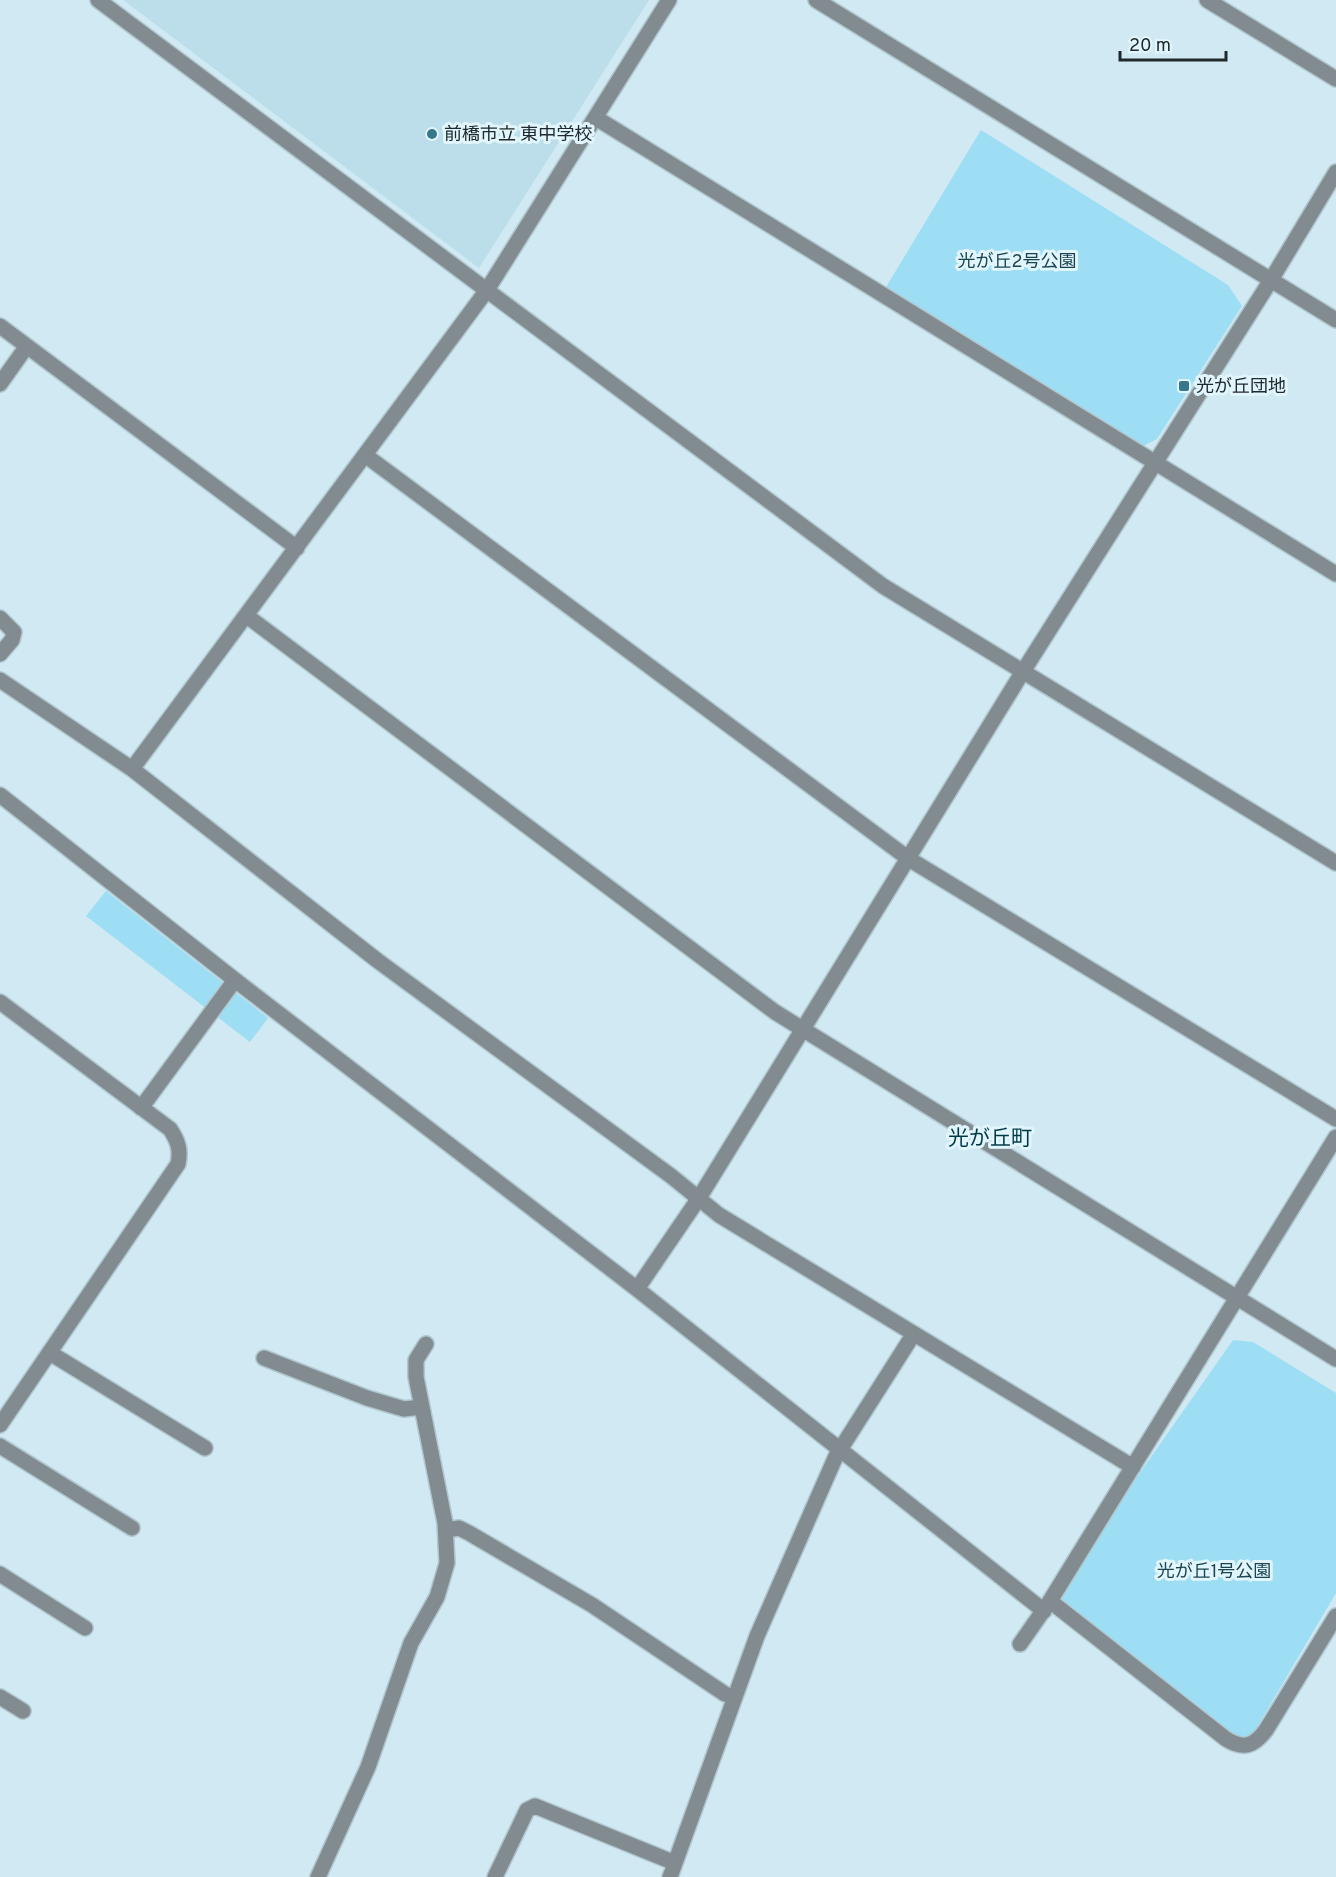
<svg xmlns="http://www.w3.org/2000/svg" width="1336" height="1877" font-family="Overpass,'Noto Sans JP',sans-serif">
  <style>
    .built { fill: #bcdeea }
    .green { fill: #9ddef5 }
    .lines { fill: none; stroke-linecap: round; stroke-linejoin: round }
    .minor-casing { stroke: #b0c7cf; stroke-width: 18 }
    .minor { stroke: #828c90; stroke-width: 15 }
    .poi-dot { fill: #38788c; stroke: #e1f5fc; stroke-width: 2 }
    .labels { text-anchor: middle; stroke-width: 6; stroke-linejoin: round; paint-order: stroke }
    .poi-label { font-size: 18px; fill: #202a2d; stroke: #e1f5fc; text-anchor: start }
    .park-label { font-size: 18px; fill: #1b4451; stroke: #e1f5fc }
    .quarter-label { font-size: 21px; fill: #003948; stroke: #e1f5fc }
  </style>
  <rect width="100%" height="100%" fill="#d0e9f2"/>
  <path class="built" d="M123,0H649L479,268Z"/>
  <path class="green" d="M981,130L1228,285L1242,306L1157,439L1143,446L886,287Z
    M106,891L268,1018L250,1042L86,916Z
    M1233,1340L1253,1342L1336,1393V1593L1253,1734L1230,1742L1050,1601Z"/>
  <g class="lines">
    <g class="minor-casing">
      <path id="minor" d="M98,0L883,586L1336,863
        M816,0L1336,320
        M1207,0L1336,79
        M596,118L1336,574
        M0,326L297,548
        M0,384L27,346
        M365,455L909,859L1336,1119
        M247,616L775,1012L1336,1359
        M0,618L14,632L12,640L0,654
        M0,680L132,769L378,961L671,1176L719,1215L1133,1467
        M132,769L487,290L669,0
        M0,795L235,980L637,1289L1044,1611
        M0,1002L170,1129C178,1141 181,1150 178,1164L0,1425
        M141,1108L235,980
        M637,1289L699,1198L1022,673L1271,280L1336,172
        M50,1353L205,1448
        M264,1358L367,1398L404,1409L422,1407
        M0,1446L132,1528
        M446,1530L459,1528L469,1533L592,1605L725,1694L734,1697
        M0,1574L85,1628
        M1050,1601L1226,1739C1244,1750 1254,1746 1266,1730L1336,1616
        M1020,1644L1050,1601L1336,1137
        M0,1697L23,1711
        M318,1877L368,1767L411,1643L437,1597L447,1563L445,1523L416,1377V1360L426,1344
        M495,1877L527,1810L535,1806L675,1863
        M670,1877L757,1636L836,1456L913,1335"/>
    </g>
    <use href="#minor" class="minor"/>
  </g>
  <g class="poi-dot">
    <circle cx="432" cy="134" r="6"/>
    <rect x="1178" y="380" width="12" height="12" rx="3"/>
  </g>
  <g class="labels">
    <g class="poi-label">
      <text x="444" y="140">前橋市立 東中学校</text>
      <text x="1196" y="392">光が丘団地</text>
    </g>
    <g class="park-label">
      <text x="1017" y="267">光が丘2号公園</text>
      <text x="1214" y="1577">光が丘1号公園</text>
    </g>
    <g class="quarter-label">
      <text x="990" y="1145">光が丘町</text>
    </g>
  </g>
  <path d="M1120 51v9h106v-9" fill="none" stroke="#202a2d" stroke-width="3"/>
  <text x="1129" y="51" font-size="18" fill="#202a2d" stroke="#e1f5fc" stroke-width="4.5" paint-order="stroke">20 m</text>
</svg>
